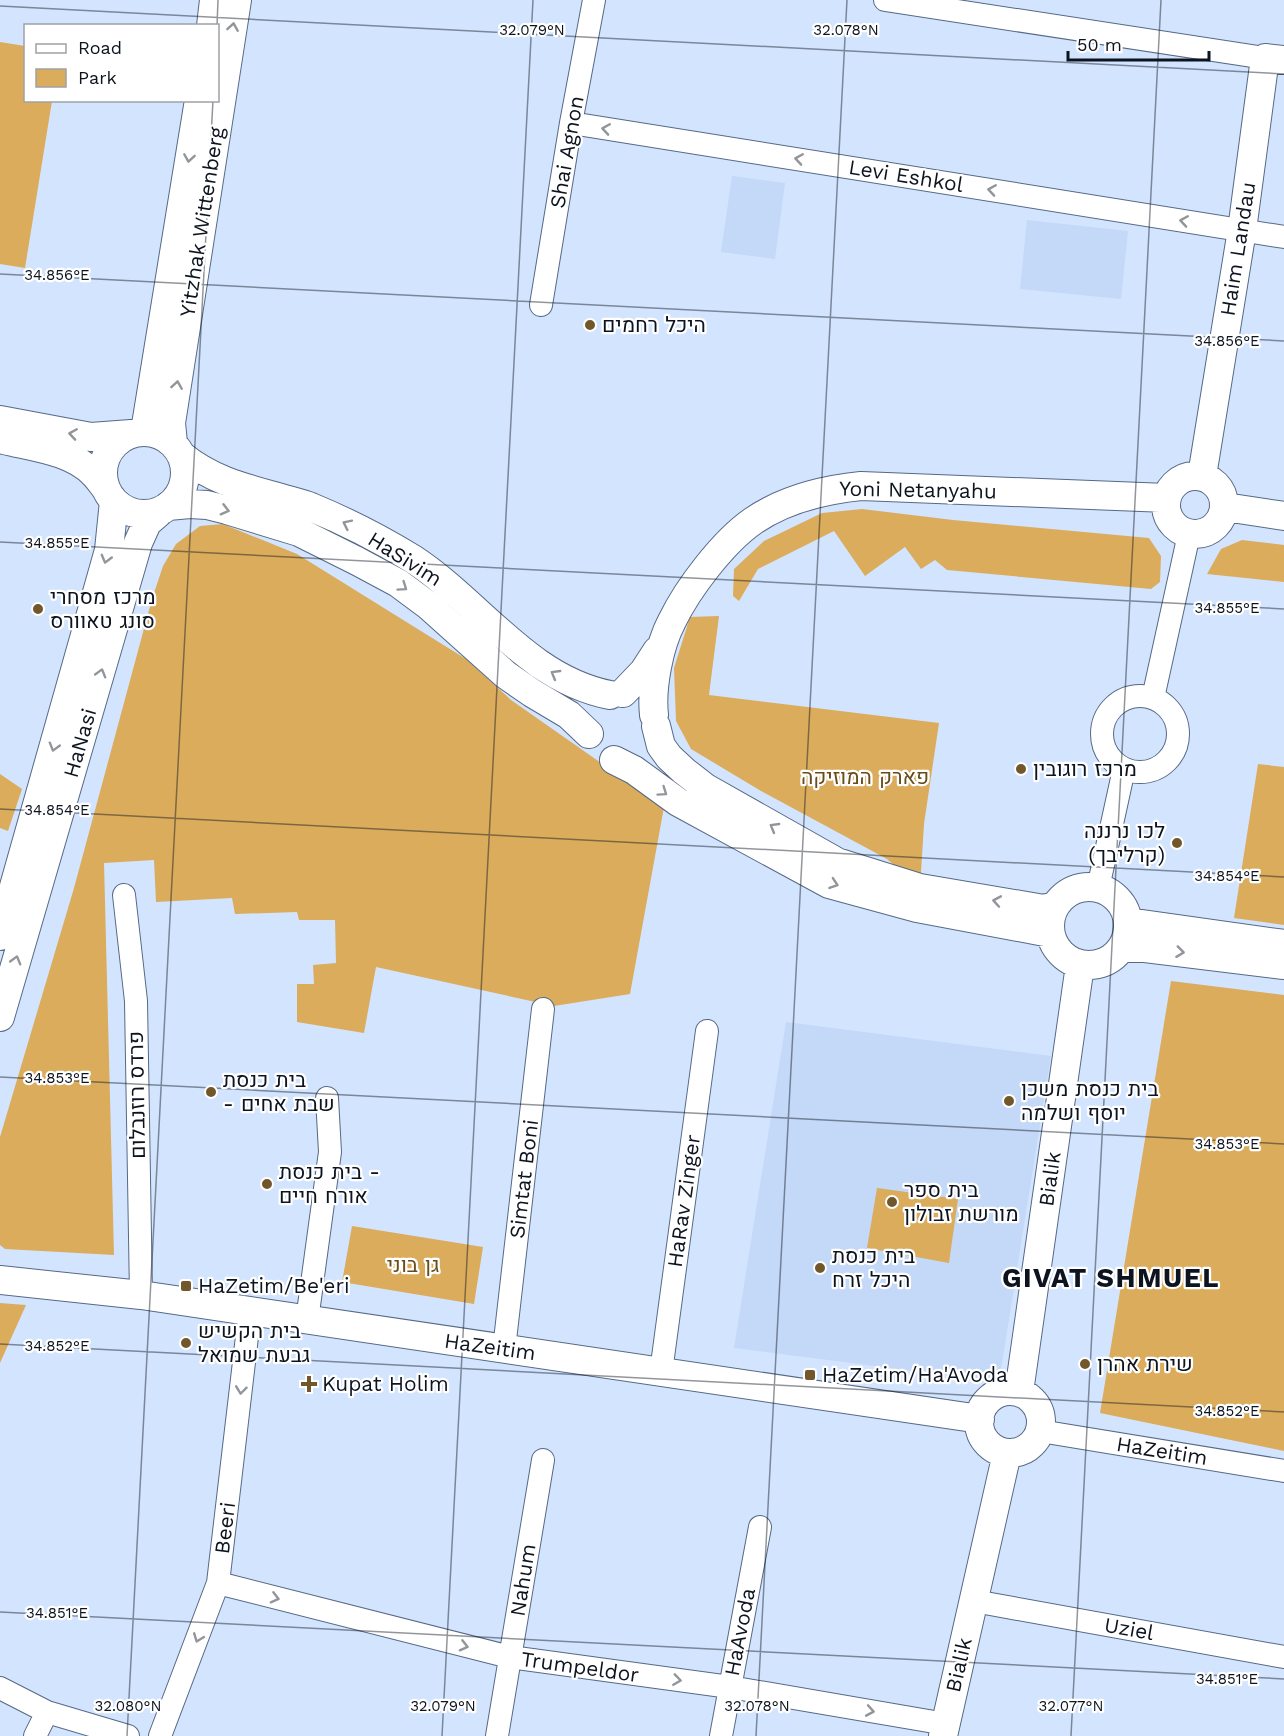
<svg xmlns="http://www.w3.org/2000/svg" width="1284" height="1736" font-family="'Work Sans',Heebo,sans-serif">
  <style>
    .built { fill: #c4d8f7 }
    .green { fill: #dbac5b }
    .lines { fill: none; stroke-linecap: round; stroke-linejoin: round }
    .minor-casing { stroke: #566985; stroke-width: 24 }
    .tertiary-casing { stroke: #566985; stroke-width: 30 }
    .minor { stroke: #fff; stroke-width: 22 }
    .tertiary { stroke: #fff; stroke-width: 28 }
    .oneway { stroke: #92959a }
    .ticks { fill: none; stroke: #0d141f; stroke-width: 1.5; stroke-opacity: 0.45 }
    .poi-dot { fill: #72572a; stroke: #fff; stroke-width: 2 }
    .labels { text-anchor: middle; stroke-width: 4.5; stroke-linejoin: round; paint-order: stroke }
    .street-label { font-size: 21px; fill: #0d141f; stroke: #fff }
    .poi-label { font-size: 21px; fill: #0d141f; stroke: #fff; text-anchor: start }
    .park-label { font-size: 21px; fill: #684c1a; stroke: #fff }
    .district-label { font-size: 27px; font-weight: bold; letter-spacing: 1.5px; fill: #0d141f; stroke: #fff }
    .ticks-label { font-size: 15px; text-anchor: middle; fill: #0d141f; stroke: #fff; stroke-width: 4.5; stroke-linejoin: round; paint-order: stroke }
  </style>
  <rect width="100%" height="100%" fill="#d3e4fe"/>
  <path class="built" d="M732,176L785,183L775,259L721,252Z
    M1027,220L1128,231L1121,299L1020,289Z
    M786,1022L1051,1056L999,1382L734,1348Z"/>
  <path class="green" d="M0,42L25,46L26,100L52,101L25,268L0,264Z
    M862,509L953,520L1149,538L1161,556L1160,582L1151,589L947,570L935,560L921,569L905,547L865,576L834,531L758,569L739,601L733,596L734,569L764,541L822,513Z
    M223,524L297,554L466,659L511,700L664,807L630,994L554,1006L376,967L364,1033L297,1022V984H314L313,965L336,963L335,920H299L297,912L235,914L232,898L156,902L154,860L104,863L114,1255L5,1249L0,1245V1137L74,888L152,599L163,566L176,544L200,526Z
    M1242,540L1284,545V582L1207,574L1221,549Z
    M719,616L709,695L939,723L924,824L920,888L887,859L761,791L691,749L676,721L674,668L690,617Z
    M1258,764L1284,767V925L1234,918Z
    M0,774L22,789L8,831L0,828Z
    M1171,981L1284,995V1451L1100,1413Z
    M877,1188L958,1199L949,1263L867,1248Z
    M352,1226L483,1247L474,1304L342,1282Z
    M0,1303L26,1305L0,1363Z"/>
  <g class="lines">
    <g class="minor-casing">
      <path id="minor" d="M885,0L1265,58
        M571,123L1284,237
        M541,305L571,123L594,0
        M1102 734a38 38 0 1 1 76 0a38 38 0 1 1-76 0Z
        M1153,698L1189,534
        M1098,888L1124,769
        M124,895L136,1001L141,1295
        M307,1320L330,1152L327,1098
        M504,1349L543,1009
        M661,1372L707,1031
        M1040,1431L1284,1471
        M218,1583L510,1657L730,1687L946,1724
        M974,1601L1284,1657
        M0,1688L47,1712L128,1736
        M35,1736L47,1712
        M160,1736L218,1583L250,1311
        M497,1736L543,1460
        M721,1736L760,1527"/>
    </g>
    <g class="tertiary-casing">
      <path id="tertiary" d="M211,26L214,0
        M0,420L91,437L131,434
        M145,431L199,100
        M103 473a41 41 0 1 1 82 0a41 41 0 1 1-82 0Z
        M0,439C31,447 71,450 94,474C99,479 102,484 106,489
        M173,443L171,423L237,0
        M181,455C211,480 245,488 281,498C291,501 302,503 311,507C345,521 382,540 413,559C480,603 528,679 610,695
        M1166 505a29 29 0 1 1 58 0a29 29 0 1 1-58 0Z
        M1202,476L1242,230L1265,58L1284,60
        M168,506L190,504L207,505L227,510L299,532L357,561L398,583L429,606L506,675L532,693L569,715L589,734
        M1225,507L1284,516
        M623,693L644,671L657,651
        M654,715C651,688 659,645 672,621C688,588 723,542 753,521C785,499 822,490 861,486L1167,498
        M656,726L661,746L669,757L684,771L706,788L837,862L920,888L1044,909L1055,906
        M614,760L634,770L678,802L829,884L917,908L1050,933
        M1050 926a39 39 0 1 1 78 0a39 39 0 1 1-78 0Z
        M1128,922L1284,944
        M0,936L109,550L114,501
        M1122,948H1145L1284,965
        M0,1017L138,543L147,523L162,510
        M0,1280L141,1295L980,1419
        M979 1422a31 31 0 1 1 62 0a31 31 0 1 1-62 0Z
        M1019,1392L1080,965
        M943,1736L1007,1453"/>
    </g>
    <use href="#minor" class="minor"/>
    <use href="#tertiary" class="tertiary"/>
  </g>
  <defs><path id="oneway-chevron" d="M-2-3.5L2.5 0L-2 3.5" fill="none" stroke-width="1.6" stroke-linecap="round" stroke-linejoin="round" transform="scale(1.5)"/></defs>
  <g class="oneway">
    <use href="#oneway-chevron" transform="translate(233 27) rotate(-81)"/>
    <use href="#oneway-chevron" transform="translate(606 129) rotate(-171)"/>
    <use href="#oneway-chevron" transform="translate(189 158) rotate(99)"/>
    <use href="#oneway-chevron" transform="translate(799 159) rotate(-171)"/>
    <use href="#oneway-chevron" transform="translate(992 190) rotate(-171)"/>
    <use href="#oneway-chevron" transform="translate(1184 221) rotate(-171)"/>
    <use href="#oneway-chevron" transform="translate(177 385) rotate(-81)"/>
    <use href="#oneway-chevron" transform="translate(73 434) rotate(-171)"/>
    <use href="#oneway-chevron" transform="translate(225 510) rotate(15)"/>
    <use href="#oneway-chevron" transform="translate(347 524) rotate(-154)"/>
    <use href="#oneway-chevron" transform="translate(106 559) rotate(105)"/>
    <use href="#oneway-chevron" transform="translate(403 587) rotate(35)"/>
    <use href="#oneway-chevron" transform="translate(101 673) rotate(-74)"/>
    <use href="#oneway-chevron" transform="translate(555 674) rotate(-150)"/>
    <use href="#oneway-chevron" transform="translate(54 747) rotate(106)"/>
    <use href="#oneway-chevron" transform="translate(663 792) rotate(35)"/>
    <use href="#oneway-chevron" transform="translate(774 827) rotate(-150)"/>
    <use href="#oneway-chevron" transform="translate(834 884) rotate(19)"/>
    <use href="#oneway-chevron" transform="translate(997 901) rotate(-170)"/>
    <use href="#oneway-chevron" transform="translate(1180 952) rotate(7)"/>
    <use href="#oneway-chevron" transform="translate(16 960) rotate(-74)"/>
    <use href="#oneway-chevron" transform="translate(241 1390) rotate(97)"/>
    <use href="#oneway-chevron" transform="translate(275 1598) rotate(14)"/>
    <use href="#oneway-chevron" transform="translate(198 1638) rotate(111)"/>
    <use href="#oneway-chevron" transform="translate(464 1646) rotate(14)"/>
    <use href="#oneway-chevron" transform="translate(677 1680) rotate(8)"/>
    <use href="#oneway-chevron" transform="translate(870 1711) rotate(10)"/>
  </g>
  <path class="ticks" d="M0,6L1284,74M217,26L218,0M0,274L1284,341M0,542L1284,609M0,809L1284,877M0,1077L1284,1144M0,1344L1284,1412M0,1612L1284,1679M127,1736L213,100M442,1736L533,0M756,1736L847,0M1071,1736L1161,0"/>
  <g class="poi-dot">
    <circle cx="590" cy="325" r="6"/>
    <circle cx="38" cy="609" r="6"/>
    <circle cx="1021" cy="769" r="6"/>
    <circle cx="1177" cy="843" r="6"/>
    <circle cx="211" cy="1092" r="6"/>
    <circle cx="1009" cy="1101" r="6"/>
    <circle cx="267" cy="1184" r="6"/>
    <circle cx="892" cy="1202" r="6"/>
    <circle cx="820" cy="1268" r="6"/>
    <rect x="180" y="1280" width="12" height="12" rx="3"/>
    <circle cx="186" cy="1343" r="6"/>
    <circle cx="1085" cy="1364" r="6"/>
    <rect x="804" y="1369" width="12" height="12" rx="3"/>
    <path d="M306 1375h6v6h6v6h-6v6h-6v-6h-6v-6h6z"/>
  </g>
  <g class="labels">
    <g class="street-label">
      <text transform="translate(567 152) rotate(-80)" y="7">Shai Agnon</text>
      <text transform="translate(906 176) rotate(9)" y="7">Levi Eshkol</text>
      <text transform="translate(202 222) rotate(-81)" y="7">Yitzhak Wittenberg</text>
      <text transform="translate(1238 249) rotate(-81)" y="7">Haim Landau</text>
      <text transform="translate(918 490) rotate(1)" y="7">Yoni Netanyahu</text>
      <text transform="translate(405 559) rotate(32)" y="7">HaSivim</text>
      <text transform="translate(80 743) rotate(-74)" y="7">HaNasi</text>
      <text transform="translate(137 1095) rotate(-91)" y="7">פרדס רוזנבלום</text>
      <text transform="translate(524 1179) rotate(-83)" y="7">Simtat Boni</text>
      <text transform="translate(1050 1179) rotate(-82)" y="7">Bialik</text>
      <text transform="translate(684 1201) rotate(-82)" y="7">HaRav Zinger</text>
      <text transform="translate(490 1347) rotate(8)" y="7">HaZeitim</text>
      <text transform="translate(1162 1451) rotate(9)" y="7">HaZeitim</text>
      <text transform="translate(225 1528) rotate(-83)" y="7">Beeri</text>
      <text transform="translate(523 1580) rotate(-81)" y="7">Nahum</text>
      <text transform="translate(1129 1629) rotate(10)" y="7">Uziel</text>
      <text transform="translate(740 1632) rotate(-79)" y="7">HaAvoda</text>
      <text transform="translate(959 1665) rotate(-77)" y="7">Bialik</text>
      <text transform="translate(580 1667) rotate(8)" y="7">Trumpeldor</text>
    </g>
    <g class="poi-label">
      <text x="602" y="332">היכל רחמים</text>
      <text x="50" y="604">מרכז מסחרי<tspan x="50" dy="24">סונג טאוורס</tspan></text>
      <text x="1033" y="776">מרכז רוגובין</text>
      <text x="1165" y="838" text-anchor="end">לכו נרננה<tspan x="1165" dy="24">(קרליבך)</tspan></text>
      <text x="223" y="1087">בית כנסת<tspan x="223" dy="24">- שבת אחים</tspan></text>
      <text x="1021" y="1096">בית כנסת משכן<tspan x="1021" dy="24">יוסף ושלמה</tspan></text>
      <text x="279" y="1179">בית כנסת -<tspan x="279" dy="24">אורח חיים</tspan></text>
      <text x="904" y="1197">בית ספר<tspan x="904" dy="24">מורשת זבולון</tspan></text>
      <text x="832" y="1263">בית כנסת<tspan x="832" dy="24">היכל זרח</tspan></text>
      <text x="198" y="1293">HaZetim/Be'eri</text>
      <text x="198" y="1338">בית הקשיש<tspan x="198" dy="24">גבעת שמואל</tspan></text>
      <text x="1097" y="1371">שירת אהרן</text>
      <text x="822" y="1382">HaZetim/Ha'Avoda</text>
      <text x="322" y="1391">Kupat Holim</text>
    </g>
    <g class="park-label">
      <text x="865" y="784">פארק המוזיקה</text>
      <text x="413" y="1272">גן בוני</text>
    </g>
    <g class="district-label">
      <text x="1111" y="1287">GIVAT SHMUEL</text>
    </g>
  </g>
  <g class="ticks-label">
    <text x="532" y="35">32.079°N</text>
    <text x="846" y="35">32.078°N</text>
    <text x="57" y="280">34.856°E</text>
    <text x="1227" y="346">34.856°E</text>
    <text x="57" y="548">34.855°E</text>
    <text x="1227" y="613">34.855°E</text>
    <text x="57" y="815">34.854°E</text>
    <text x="1227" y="881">34.854°E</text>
    <text x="57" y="1083">34.853°E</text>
    <text x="1227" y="1149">34.853°E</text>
    <text x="57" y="1351">34.852°E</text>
    <text x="1227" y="1416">34.852°E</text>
    <text x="57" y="1618">34.851°E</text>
    <text x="1227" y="1684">34.851°E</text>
    <text x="128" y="1711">32.080°N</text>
    <text x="443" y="1711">32.079°N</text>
    <text x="757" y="1711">32.078°N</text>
    <text x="1071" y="1711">32.077°N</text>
  </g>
  <rect x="24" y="24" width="195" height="78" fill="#ffffff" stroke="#9ea1a5" stroke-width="1.5"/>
  <rect x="36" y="44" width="30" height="9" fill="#ffffff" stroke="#9ea1a5" stroke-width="1.5"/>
  <text x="78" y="54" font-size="18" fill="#0d141f">Road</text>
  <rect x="36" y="69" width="30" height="18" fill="#dbac5b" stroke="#9ea1a5" stroke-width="1.5"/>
  <text x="78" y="84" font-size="18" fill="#0d141f">Park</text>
  <path d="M1068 51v9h141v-9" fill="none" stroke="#0d141f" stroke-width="3"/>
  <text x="1077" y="51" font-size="18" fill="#0d141f" stroke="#ffffff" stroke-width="4.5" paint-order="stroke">50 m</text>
</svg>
